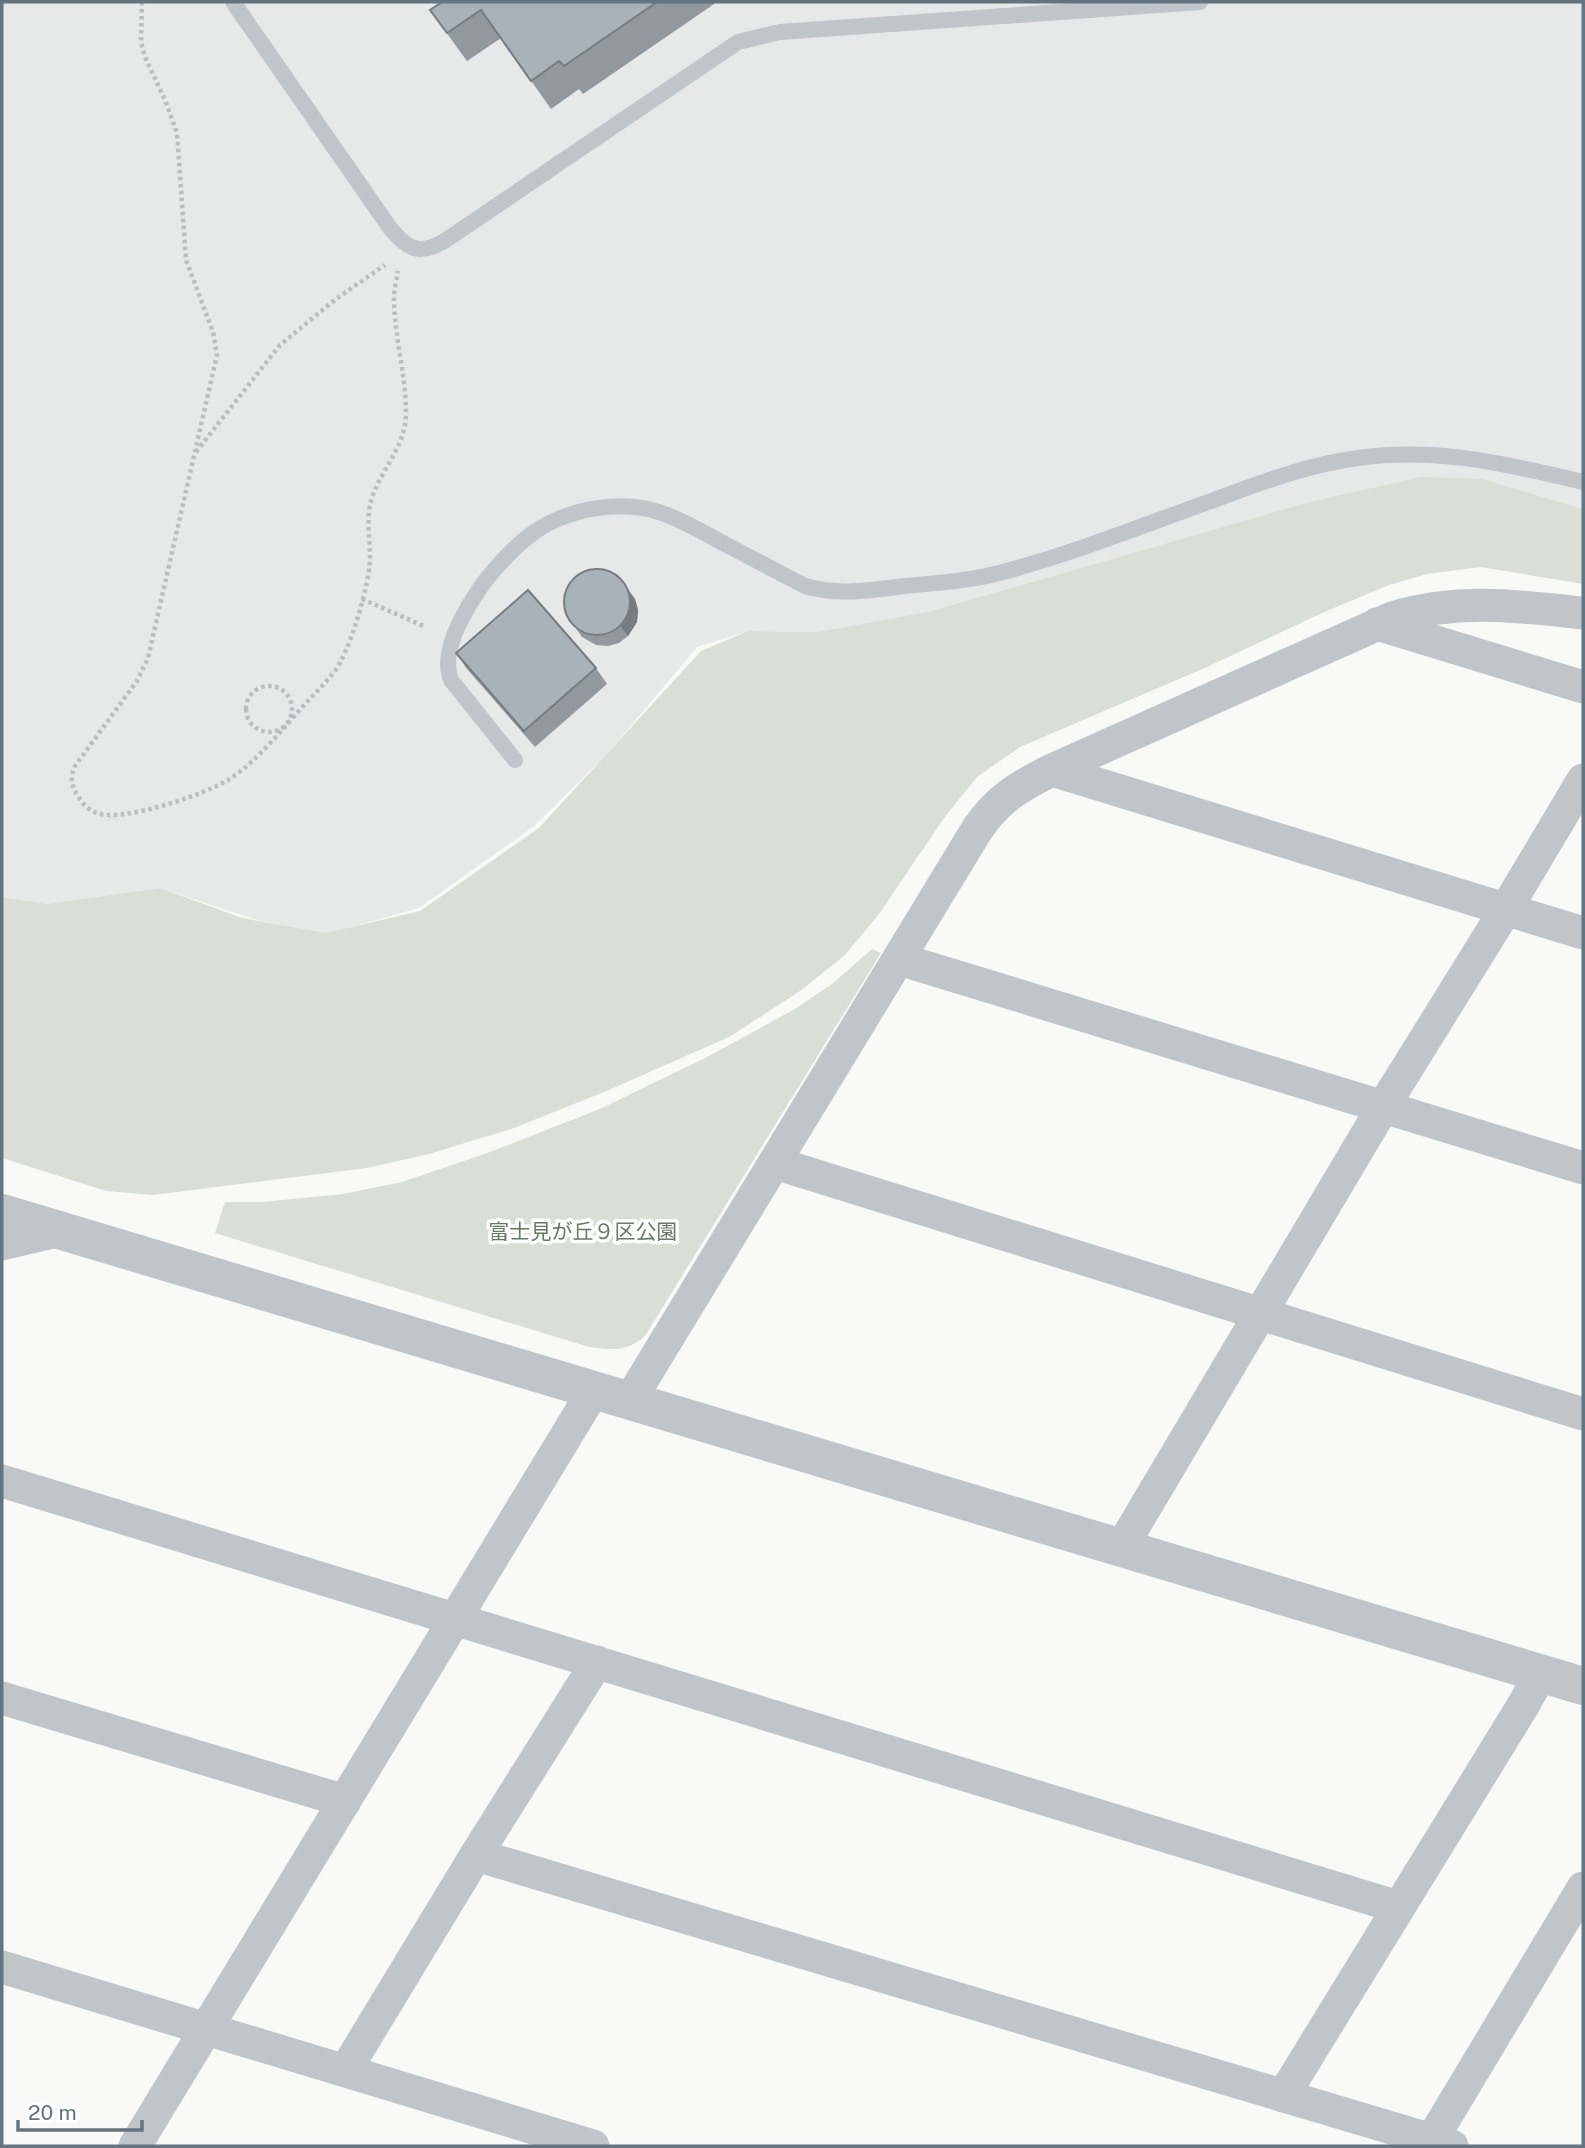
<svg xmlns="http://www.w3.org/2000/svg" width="1585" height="2148" font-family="'Public Sans','Noto Sans JP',sans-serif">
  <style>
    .built { fill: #e7e8e8 }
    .green { fill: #d9ded6 }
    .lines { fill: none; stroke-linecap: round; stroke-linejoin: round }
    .path { stroke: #bbbec1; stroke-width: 4.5; stroke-dasharray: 3.5 3.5; stroke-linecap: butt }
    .service { stroke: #c0c5c9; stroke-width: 16 }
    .minor { stroke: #c0c5c9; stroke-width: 33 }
    .tertiary { stroke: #c0c5c9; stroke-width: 38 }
    .wall { fill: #91999e }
    .shaded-wall { fill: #767d81 }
    .building { fill: #a9b2b8; stroke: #767d81; stroke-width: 2 }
    .labels { text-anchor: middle; stroke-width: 7; stroke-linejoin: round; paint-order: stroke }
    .park-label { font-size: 21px; fill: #677a64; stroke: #fff }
  </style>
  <rect width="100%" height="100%" fill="#f9f9f7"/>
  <path class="built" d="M2,2H1583V509L1483,479L1306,503L927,612L817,632L748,631L697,647L608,753L533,827L419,908L326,934L257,920L160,888L47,904L2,897Z"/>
  <path class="green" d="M1421,477L1483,479L1583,509V584L1481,567L1427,574L1389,585L1322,613L1207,667L1020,747L977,777L944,818L879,914L845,955L800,991L731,1036L609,1090L514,1128L429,1154L367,1168L153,1195L106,1191L2,1158V897L47,904L160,888L242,918L326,933L420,911L539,828L701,651L748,631L817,632L927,612L1306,503Z
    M872,949L881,953L645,1336C627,1352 612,1350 589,1347L215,1233L225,1202H262L343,1194L402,1182L490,1152L602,1108L711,1055L795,1009L832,984Z"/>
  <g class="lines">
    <path class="path" d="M142,2L141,42L145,57L165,100L177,133L186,260L213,332L217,355L148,658L137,681L75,766C70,777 71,786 78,796C82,803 88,810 97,813C121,823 206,794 228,780C256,763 285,726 307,702C319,689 333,676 341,661C353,638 369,585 370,559C370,540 366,519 371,501C380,470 406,447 406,413C406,374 394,336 394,297C394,288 397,279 398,271
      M196,452L280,345L336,299L385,265
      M362,599L426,627
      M246 709a23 23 0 1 1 46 0a23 23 0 1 1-46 0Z"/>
    <path class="service" d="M233,2L390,228C408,250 420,256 446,240L738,42L780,32L1200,2
      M515,760L451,680C440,652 463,614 478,591C489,574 513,548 529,536C564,509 620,498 662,513C682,520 701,531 719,541C748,556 776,571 805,586C838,596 871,590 905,586C936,583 969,581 999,573C1068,555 1134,529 1200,505C1252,486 1304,465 1358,458C1437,447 1507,464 1583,482"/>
    <path class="minor" d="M1377,624L1583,687
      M1052,770L1583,933
      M899,959L1583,1168
      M775,1163L1583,1414
      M2,1244L61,1230
      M630,1400L978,828C999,798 1020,786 1052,770L1392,618C1458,598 1517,606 1583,613
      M2,1481L1398,1907
      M1121,1548L1383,1107L1506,909L1583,780
      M2,1698L345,1801
      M476,1855L1452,2146
      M2,1967L593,2146
      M345,2071L476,1855L597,1662
      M1283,2096L1524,1704L1541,1673
      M135,2146L594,1390
      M1428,2146L1583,1888"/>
    <path class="tertiary" d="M2,1213L1583,1686"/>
  </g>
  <path class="wall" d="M442,2H717L583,94L579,89L551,109L501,38L467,61L430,10Z
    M621,579L635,599L638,610L637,622L628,636L619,643L608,646L596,645L582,637L568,617Z
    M456,653L596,668L607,684L535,747L467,669Z"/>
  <path class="shaded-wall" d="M627,589L635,599L638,610L637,622L628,636L620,626Z"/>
  <path class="building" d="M442,2H657L564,66L559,61L531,81L481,10L447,33L430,10Z
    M564 602a33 33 0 1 1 66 0a33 33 0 1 1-66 0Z
    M528,590L596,668L524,731L456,653Z"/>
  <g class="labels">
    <g class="park-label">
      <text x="583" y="1239">富士見が丘９区公園</text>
    </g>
  </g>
  <rect width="1585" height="2148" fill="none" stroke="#657481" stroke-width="7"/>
  <path d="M18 2120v10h124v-10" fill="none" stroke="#657481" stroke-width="3.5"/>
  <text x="28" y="2120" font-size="21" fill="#657481" stroke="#ffffff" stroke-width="5" paint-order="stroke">20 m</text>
</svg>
